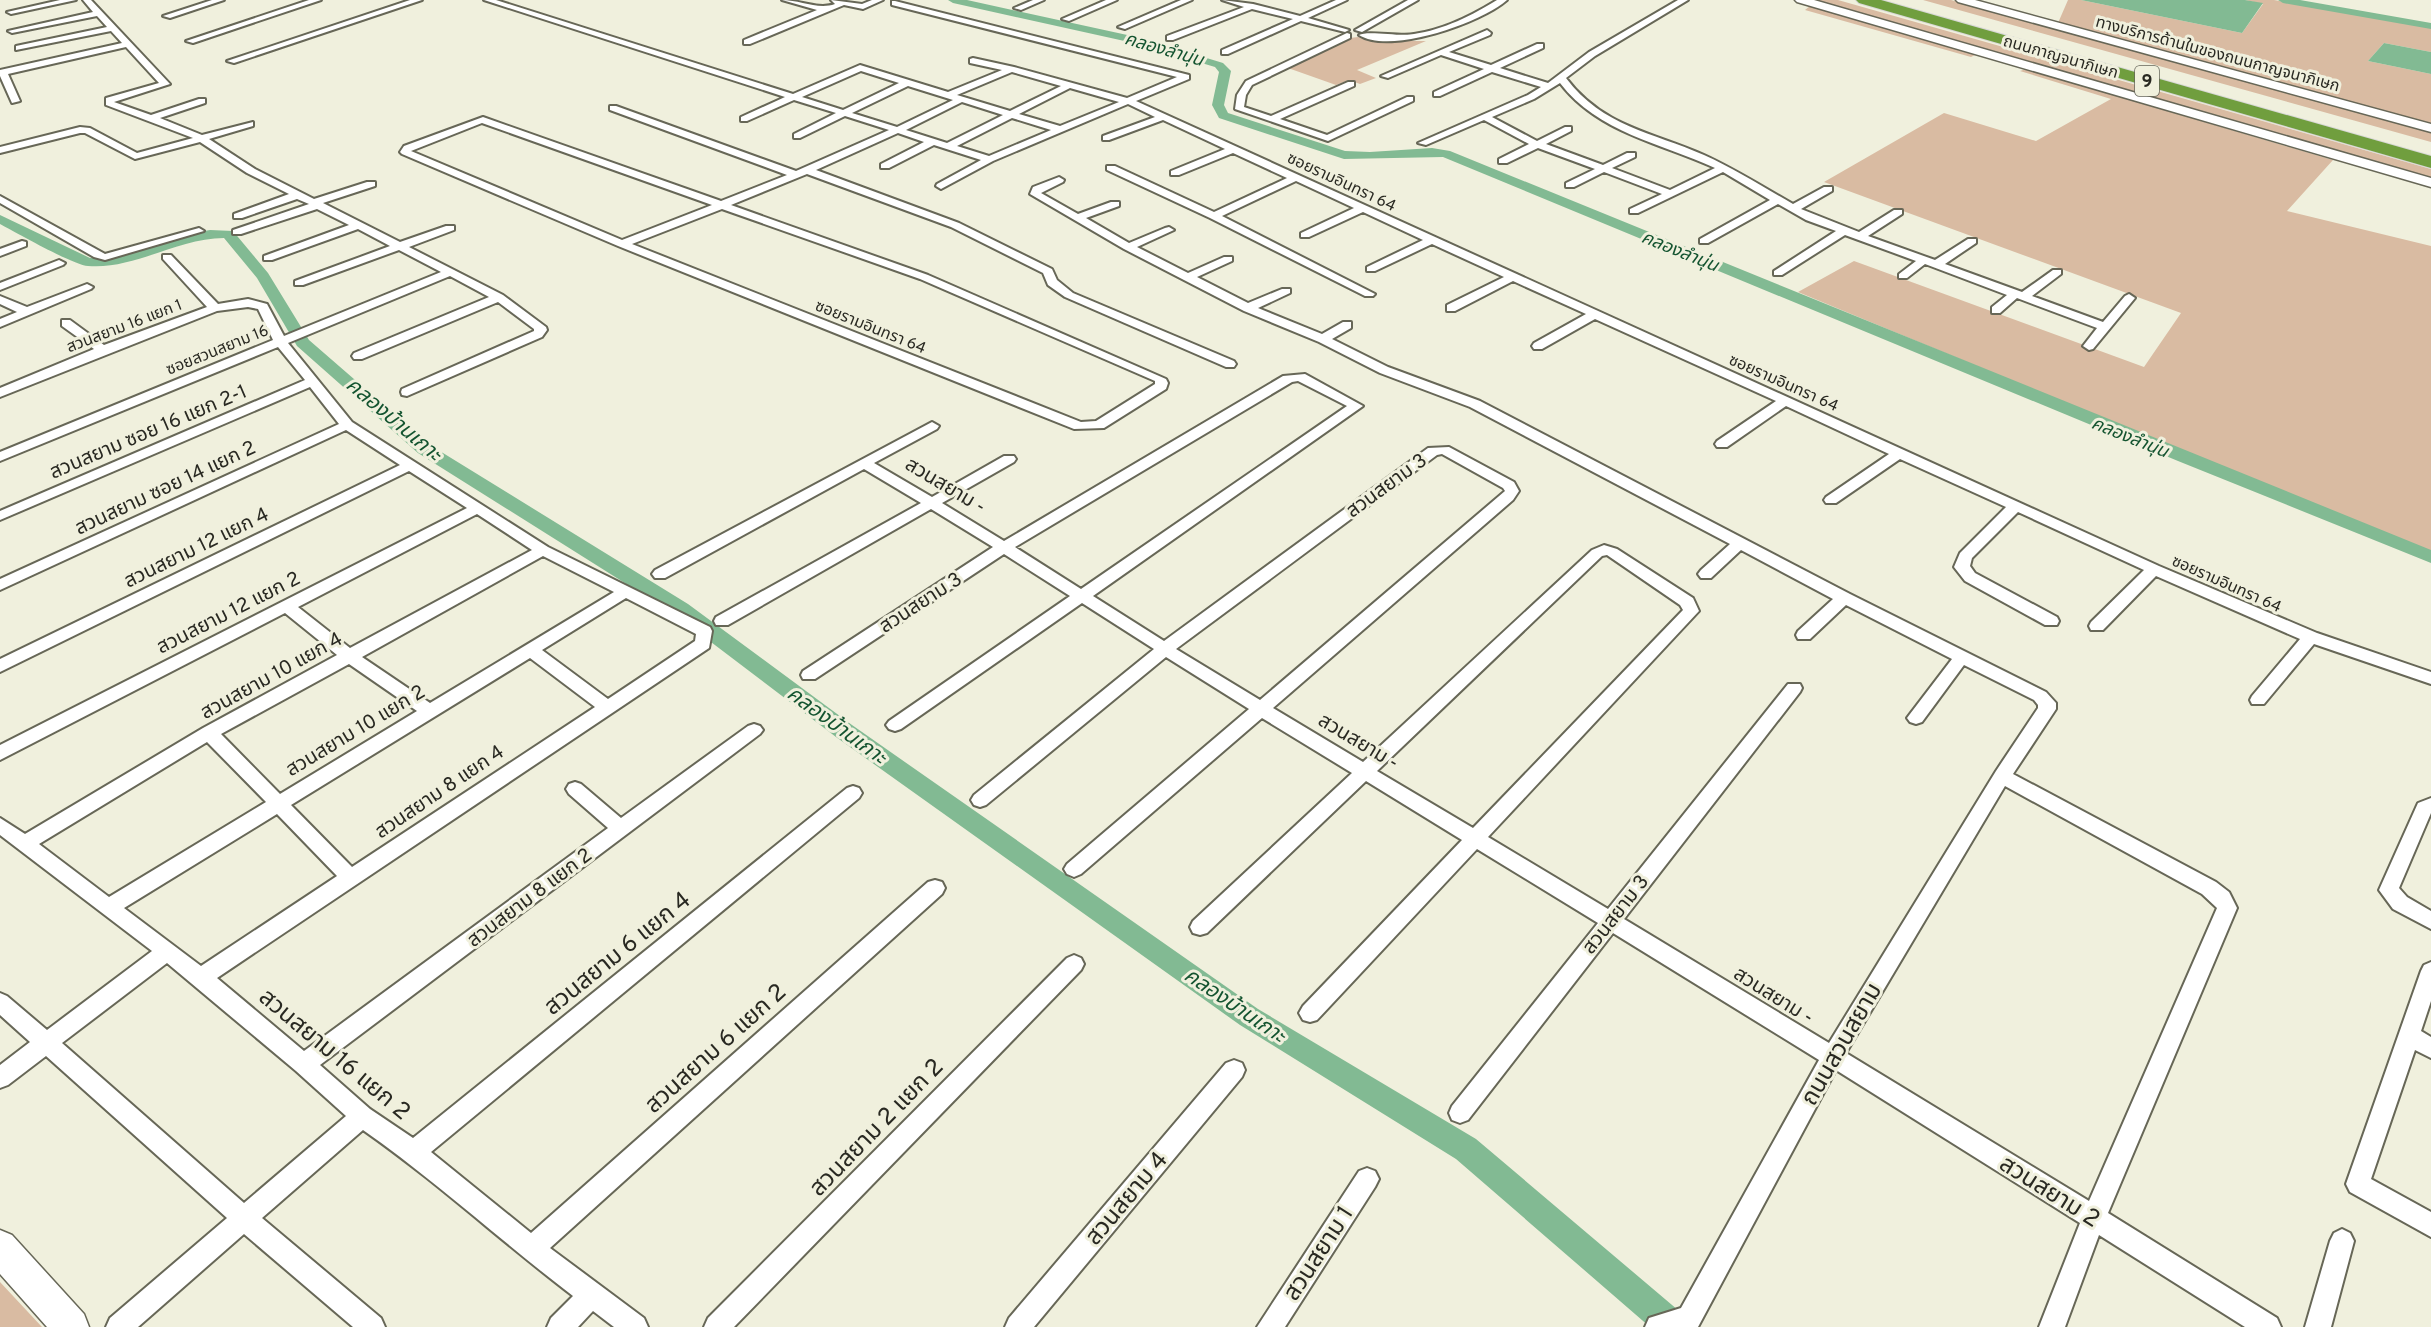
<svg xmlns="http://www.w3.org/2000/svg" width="2431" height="1327" font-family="Overpass,'Noto Sans Thai',sans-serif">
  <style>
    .green { fill: #d9bba2 }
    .water { fill: #82ba93 }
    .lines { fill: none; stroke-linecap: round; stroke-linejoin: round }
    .canal { fill: #82ba93; fill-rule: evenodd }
    .street-casing { stroke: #676757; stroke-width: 4 }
    .secondary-casing { stroke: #676757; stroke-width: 3 }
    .highway-casing { stroke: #d8d8d7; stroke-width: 2 }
    .street { fill: #fff; fill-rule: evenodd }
    .secondary { fill: #fff; fill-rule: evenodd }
    .highway { fill: #709e3e; fill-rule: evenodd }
    .labels { text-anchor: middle; stroke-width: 6; stroke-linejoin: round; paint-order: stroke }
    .far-street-label { font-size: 16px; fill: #292922; stroke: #f0f0dd }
    .far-water-label { font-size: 18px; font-style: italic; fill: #145430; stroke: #f0f0dd }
    .shield { fill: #f0f0dd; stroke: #65655a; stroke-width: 1.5 }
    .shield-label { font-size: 18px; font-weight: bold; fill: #292922 }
    .street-label { font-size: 20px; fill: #292922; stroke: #f0f0dd }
    .water-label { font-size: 21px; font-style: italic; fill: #145430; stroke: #f0f0dd }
    .near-street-label { font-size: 24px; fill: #292922; stroke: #f0f0dd }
  </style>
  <rect width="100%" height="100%" fill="#f0f0dd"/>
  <path class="green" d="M1808,0H1838L2431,169V181Z
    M1923,0H1951L2431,131V142Z
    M2068,0H2081L2242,33L2263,4L2245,0H2274L2431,28V52L2384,43L2368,61L2431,74V124L2058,23Z
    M1810,6L1977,54L1971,57L1805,10Z
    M1358,37L1398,41H1426L1357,70L1376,78L1360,84L1349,80L1336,85L1288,68L1350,38Z
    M2026,69L2333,160L2287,211L2431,246V551L2305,502L1798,292L1854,261L2144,367L2181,313L1824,182L1944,113L2036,141L2111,99L2020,71Z
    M0,1282L42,1327H0Z"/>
  <path class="water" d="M2081,0H2245L2263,3L2242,33Z
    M2384,43L2431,52V74L2368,61Z"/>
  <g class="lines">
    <path class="canal" d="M948,0H967L1141,38L1223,63L1231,71L1224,105L1228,113L1345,151L1370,152L1432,148L1450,151L2431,550V563L2178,461L1443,157L1344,159L1219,118L1212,105L1219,72L1215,67L1138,44L953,3Z
      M2278,0H2300L2431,23V29L2283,3Z
      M0,215L90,258L122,254L193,233L210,230L233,231L268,273L309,340L430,445L688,604L852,725L1258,1009L1476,1139L1685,1316L1690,1327H1650L1456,1159L1240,1025L836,737L674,614L418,453L297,346L257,278L224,238C178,238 133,270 88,266C73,265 17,233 0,224Z"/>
    <g class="street-casing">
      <path id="street" d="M60,0H76L11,14L7,12Z
        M83,0H91L170,84L114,102L151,115L199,99H205V103L160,118L202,135L253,122V126L209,139L255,169L314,199L367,182H375V186L323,203L400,242L446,226H454V230L409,247L503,295L546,327L547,330L542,337L407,396L402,395L401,392L402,389L534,331V329L498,302L362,359H354L352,356L354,353L489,297L450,276L288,343L352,422L548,547L710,627L712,631L709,648L217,978L304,1051L608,828L569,794L566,789L569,784L575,782L581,784L621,818L748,726L754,724L760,726L763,730L760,734L320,1065L370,1109L413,1138L847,788L853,786L859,788L862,793L859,798L431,1152L531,1233L928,882L935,880L942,882L945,888L942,894L550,1248L644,1318L648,1327H614L593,1311L578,1327H547L551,1318L573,1296C502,1242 436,1181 363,1130L262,1218L381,1318L385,1327H353L244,1234L138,1327H106L110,1318L227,1218L46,1056L8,1085L0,1088V1065L30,1042L0,1015V993L7,996L47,1030L152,951L0,835V818L25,834L203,728L337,655L285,613L0,760V745L467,508L409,471L0,672V659L400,465L346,430L0,590V579L339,424L310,387L0,520V511L305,380L278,347L0,461V452L273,340L258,309L248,307L217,311L0,397V388L94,349L62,326V320H70L104,345L207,307L163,259V255H171L218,304L248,299L267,304L284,336L441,272L399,250L303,285H295V281L390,246L358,229L272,260H264V256L349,225L317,209L241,234H233V230L309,204L297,199L242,218H234V214L289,194L247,173L200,142L135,159L85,133H80L0,153V147L80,127L90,128L137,153L193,138L106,105V98L159,83L126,47L8,74L20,101L12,103L0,76V70L122,43L111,31L16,50V46L107,27L97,16L12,33L8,31L93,12ZM477,514L532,550L350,648L298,607ZM543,556L614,592L430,703L362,657ZM626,598L696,634L695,641L608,699L542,650ZM530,658L595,707L352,867L291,805ZM349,664L417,711L280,794L221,734ZM207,742L266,802L109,897L39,844ZM277,814L337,876L201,966L124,908ZM167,963L296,1071L346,1116L244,1203L62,1043Z
        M212,0H224L170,18L163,16Z
        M309,0H321L193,43L186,41Z
        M410,0H422L234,63L227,61Z
        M484,0H496L793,94L860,65L948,92L1002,70L970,63V59L973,58L1014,67L1127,98L1177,77L892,5V1H895L1189,75V79L1136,101L2159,566L2317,633L2431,672V684L2314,644L2264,704H2252L2250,700L2252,696L2300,639L2156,576L2103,630H2091L2089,626L2091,622L2144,570L2018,512L1972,558L1970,566L1975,573L2057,617L2059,621L2057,625H2045L1965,581L1954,567L1960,553L2006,507L1900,459L1836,503H1826L1824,500L1826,497L1889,454L1786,406L1727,447H1717L1715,444L1717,441L1776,401L1595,319L1542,349H1534L1532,346L1534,343L1586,314L1513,281L1455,311H1447V305L1504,277L1432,244L1375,271H1367V267L1423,240L1363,212L1309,237H1301V233L1354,208L1296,181L1222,216L1375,294L1373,296H1365L1210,218L1107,170V166H1115L1214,212L1287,178L1233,153L1179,175H1171V171L1225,149L1163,120L1109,140H1103V136L1155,117L1128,104L993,161L941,189L936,186L937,184L981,160L934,145L889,168H881V164L924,142L898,133L816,170L959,223L1052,269L1057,280L1073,293L1234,361L1236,364L1234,367H1226L1065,297L1048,285L1043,273L951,227L807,174L731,205L928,275L1166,379L1168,383L1166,389L1104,428L1074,429L618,246L402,154L400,152L404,146L483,117L721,201L787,175L610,110V106H616L796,171L889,130L845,116L800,138H794V134L836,113L794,100L747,121H741V117L785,97ZM861,71L899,83L843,110L802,97ZM1012,72L1061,86L1010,111L957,95ZM908,86L953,100L897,127L852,113ZM1070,88L1119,102L1060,126L1019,114ZM962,102L1003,115L947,143L906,130ZM1012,118L1051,130L989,156L957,146ZM482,123L712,205L622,240L411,151ZM722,209L920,279L1155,381V384L1096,421L1081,422L632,244Z
        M782,0C800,0 818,10 835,4L831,0L862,4L872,0H883L863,9L844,5L750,44H744V40L817,10Z
        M1033,0H1044L1021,10L1014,8Z
        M1106,0H1117L1069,21L1062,19Z
        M1181,0H1192L1125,29L1118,27Z
        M1222,0L1253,4L1300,16L1336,0H1347L1308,18L1349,30L1345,32L1301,21L1228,54H1222V50L1293,19L1252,9L1173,40H1167V36L1244,7Z
        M1408,0H1418L1362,32L1355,30Z
        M1497,0H1507C1481,23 1390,55 1359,35C1367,30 1401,37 1414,34C1443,30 1473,15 1497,0Z
        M1678,0H1688L1595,56L1566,78C1603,127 1652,132 1704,155C1735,169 1763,187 1793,204L1824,187H1832V191L1801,209L1859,232L1894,210H1902V214L1868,236L1935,260L1968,239H1976V243L1945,264L2022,292L2053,270H2061V274L2032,296L2103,322L2125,296L2129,294L2135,298L2093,349L2089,350L2083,346L2097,328L2017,298L2000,313H1992V307L2007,295L1925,264L1907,278H1899V274L1916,261L1845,235L1782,275H1774V271L1836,231L1806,220L1778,204L1708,243H1700V239L1770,200L1723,172L1638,213H1630V209L1662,194L1604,172L1574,187H1566V183L1595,169L1538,148L1507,163H1499V159L1529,144L1484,120L1426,145L1418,143L1528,95L1541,87L1492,72L1440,96H1434V92L1484,69L1441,55L1388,78L1381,76L1487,30L1491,33L1490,35L1449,52L1491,65L1537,44H1543V48L1500,68L1548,83L1589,52ZM1560,83C1598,133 1661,143 1715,168L1670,190L1612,168L1635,157V153H1627L1603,165L1546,144L1571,131V127H1565L1537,141L1492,117L1534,99Z
        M1347,33L1350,34V38L1252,85L1246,95L1244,107L1271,116L1348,82H1354V86L1280,119L1327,135L1407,97H1413V101L1328,141L1235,109L1237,95L1246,81Z
        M1059,177L1064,180L1063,182L1041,193L1078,214L1111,202H1119V206L1086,218L1129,243L1165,228L1169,227L1174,230L1137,247L1188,273L1224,257H1232V261L1197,277L1248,303L1282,289H1290V293L1258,308L1322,334L1343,322H1351V328L1332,339L1388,367L1480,401L1850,594L2046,692L2056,703V709L2013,774L2216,882L2229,892L2237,908L2108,1213L2277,1318L2281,1327H2245L2099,1235L2065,1327H2039L2080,1223L1836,1070L1698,1327H1645L1649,1318L1681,1308L1819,1060L1613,933L1468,1120L1460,1123L1452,1120L1449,1113L1452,1106L1598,923L1477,849L1317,1020L1310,1022L1303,1020L1299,1013L1303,1006L1462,840L1366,781L1207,933L1200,935L1193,933L1190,927L1193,921L1352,773L1262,718L1081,874L1074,877L1067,874L1064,869L1067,864L1249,709L1166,657L986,805L980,807L974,805L971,800L974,795L1154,649L1082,603L901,729L895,731L889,729L886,725L889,721L1070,596L1004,554L815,679H803L801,675L803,671L993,547L931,509L728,625H716L714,621L716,617L921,503L864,469L665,578H655L652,574L655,570L932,422L939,426L937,429L874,463L932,497L1004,456H1014L1016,459L1014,462L942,503L1004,541L1283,376L1305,374L1363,406L1093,596L1164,641L1428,448L1449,447L1514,482L1519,491L1513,500L1273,708L1363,762L1592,550L1604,545L1617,549L1693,598L1699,611L1488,837L1608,909L1788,684H1800L1802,688L1800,692L1624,919L1829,1043L1996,771L2038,708V705L2034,700L1964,665L1922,722L1916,724L1910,722L1907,718L1910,714L1952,659L1846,605L1810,639H1798L1796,635L1798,631L1833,599L1741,550L1711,578H1701L1698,574L1701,570L1730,544L1470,407L1380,373L1319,342L1244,311L1124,249L1030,194L1033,187ZM1298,381L1347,406L1081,589L1015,547L1292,382ZM1442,454L1503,488L1505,491L1260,700L1176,649L1437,455ZM1607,555L1680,605L1683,610L1473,828L1377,771L1602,556ZM2005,786L2202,894L2217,908L2089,1201L1846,1053Z
        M0,196L105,254L199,228L204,231L105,260L94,257L0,203Z
        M22,241L26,242V246L0,256V249Z
        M59,260L65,263L63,265L0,290V283Z
        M87,284L93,287L91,289L0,327V319L17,312L0,304V296L27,307Z
        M2431,798V813L2399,888L2407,897L2431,911V929L2393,909L2379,890L2418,803Z
        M1074,955L1081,958L1084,964L1081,970L734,1327H704L708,1318L1067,958Z
        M2431,962V1001L2421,1031L2431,1037V1058L2415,1050L2371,1179L2431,1212V1237L2350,1192L2346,1184L2421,971L2424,965Z
        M1234,1060L1242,1063L1245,1070L1242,1077L1034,1327H1005L1009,1318L1226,1063Z
        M1367,1168L1375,1171L1379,1179L1375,1187L1285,1327H1257L1359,1171Z
        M2342,1229L2350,1233L2354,1241L2331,1327H2305L2330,1241L2334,1233Z"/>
    </g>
    <g class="secondary-casing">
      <path id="secondary" d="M1795,0H1814L2431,178V187L1797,2Z
        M1956,0H1975L2431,124V132L1958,2Z
        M0,1230L12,1235L84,1314L89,1327H47L0,1274Z"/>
    </g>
    <g class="highway-casing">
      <path id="highway" d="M1856,0H1881L2431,156V168L1859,3Z"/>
    </g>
    <use href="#street" class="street"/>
    <use href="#secondary" class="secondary"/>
    <use href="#highway" class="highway"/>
  </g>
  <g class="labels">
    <g class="far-street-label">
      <text transform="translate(2218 53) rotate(15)" y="6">ทางบริการด้านในของถนนกาญจนาภิเษก</text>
      <text transform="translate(2061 56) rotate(16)" y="6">ถนนกาญจนาภิเษก</text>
      <text transform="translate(1342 181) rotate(25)" y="6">ซอยรามอินทรา 64</text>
      <text transform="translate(124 325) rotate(-21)" y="6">สวนสยาม 16 แยก 1</text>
      <text transform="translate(871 326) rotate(22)" y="6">ซอยรามอินทรา 64</text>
      <text transform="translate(217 349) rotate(-22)" y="6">ซอยสวนสยาม 16</text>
      <text transform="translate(1784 382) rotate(24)" y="6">ซอยรามอินทรา 64</text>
      <text transform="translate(2227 583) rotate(24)" y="6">ซอยรามอินทรา 64</text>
    </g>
    <g class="far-water-label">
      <text transform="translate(1164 49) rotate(16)" y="6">คลองลำนุ่น</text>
      <text transform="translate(1680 251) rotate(22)" y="6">คลองลำนุ่น</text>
      <text transform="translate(2130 437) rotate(22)" y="6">คลองลำนุ่น</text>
    </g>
    <rect class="shield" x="2135" y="66" width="24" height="30" rx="4.5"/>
    <g class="shield-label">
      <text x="2147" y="87">9</text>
    </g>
    <g class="street-label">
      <text transform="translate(148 431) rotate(-23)" y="7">สวนสยาม ซอย 16 แยก 2-1</text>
      <text transform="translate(946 485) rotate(31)" y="7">สวนสยาม -</text>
      <text transform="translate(1386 485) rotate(-36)" y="7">สวนสยาม 3</text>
      <text transform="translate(165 487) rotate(-25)" y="7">สวนสยาม ซอย 14 แยก 2</text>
      <text transform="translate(196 547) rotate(-26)" y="7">สวนสยาม 12 แยก 4</text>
      <text transform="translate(920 602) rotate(-33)" y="7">สวนสยาม 3</text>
      <text transform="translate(228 612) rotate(-27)" y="7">สวนสยาม 12 แยก 2</text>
      <text transform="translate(271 675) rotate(-29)" y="7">สวนสยาม 10 แยก 4</text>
      <text transform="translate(355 730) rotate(-31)" y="7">สวนสยาม 10 แยก 2</text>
      <text transform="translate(1359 741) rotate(31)" y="7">สวนสยาม -</text>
      <text transform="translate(439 791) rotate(-34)" y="7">สวนสยาม 8 แยก 4</text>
      <text transform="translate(529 897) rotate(-37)" y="7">สวนสยาม 8 แยก 2</text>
      <text transform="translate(1615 914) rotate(-52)" y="7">สวนสยาม 3</text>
      <text transform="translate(1774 995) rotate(32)" y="7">สวนสยาม -</text>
    </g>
    <g class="water-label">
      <text transform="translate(394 419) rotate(40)" y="7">คลองบ้านเกาะ</text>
      <text transform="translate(837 725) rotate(36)" y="7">คลองบ้านเกาะ</text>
      <text transform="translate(1235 1005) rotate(34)" y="7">คลองบ้านเกาะ</text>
    </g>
    <g class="near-street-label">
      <text transform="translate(617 953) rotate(-39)" y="8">สวนสยาม 6 แยก 4</text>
      <text transform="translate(1841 1044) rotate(-60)" y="8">ถนนสวนสยาม</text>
      <text transform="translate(715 1048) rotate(-42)" y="8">สวนสยาม 6 แยก 2</text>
      <text transform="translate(335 1054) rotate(40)" y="8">สวนสยาม 16 แยก 2</text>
      <text transform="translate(876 1127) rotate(-46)" y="8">สวนสยาม 2 แยก 2</text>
      <text transform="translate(2050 1191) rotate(32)" y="8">สวนสยาม 2</text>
      <text transform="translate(1126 1198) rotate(-50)" y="8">สวนสยาม 4</text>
      <text transform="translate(1318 1253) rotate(-57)" y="8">สวนสยาม 1</text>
    </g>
  </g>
</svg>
